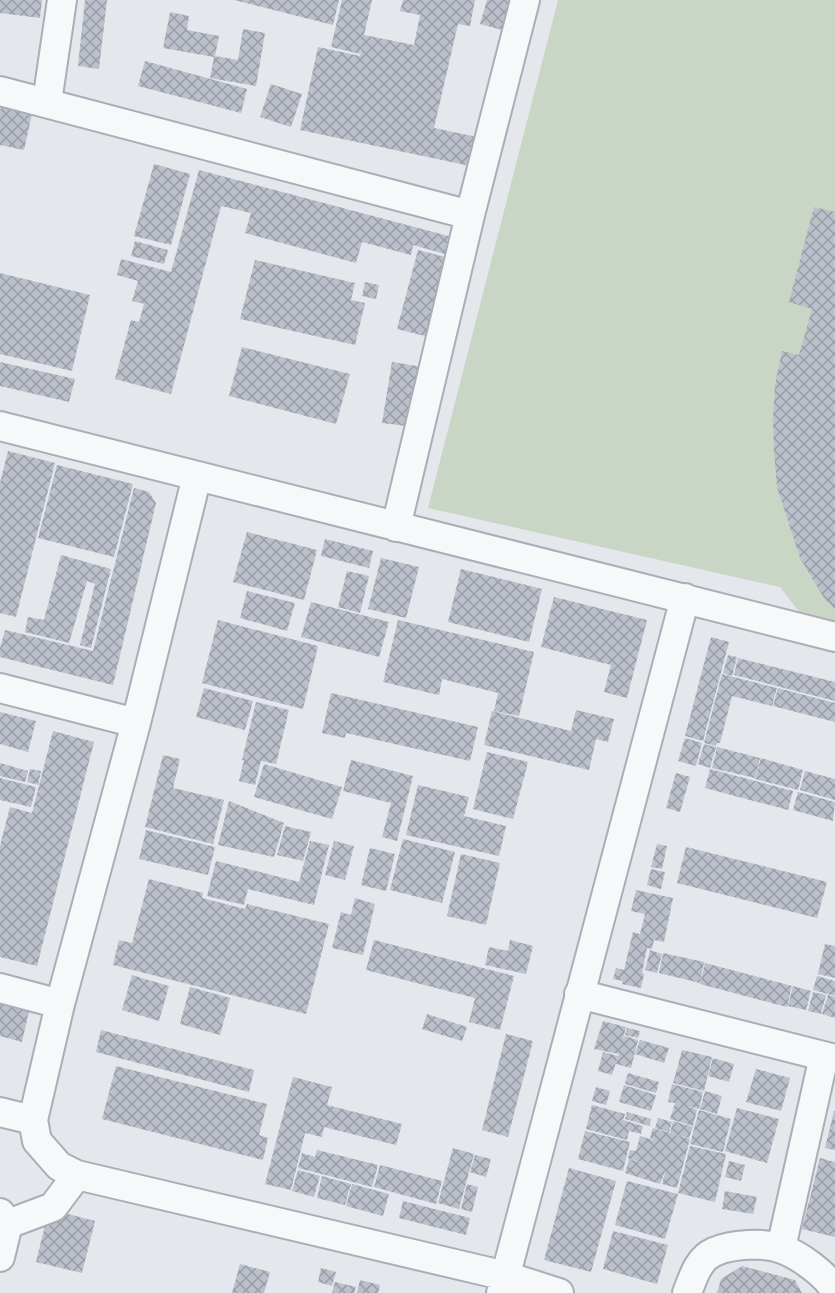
<svg xmlns="http://www.w3.org/2000/svg" width="835" height="1293" font-family="'Varela Round',sans-serif">
  <style>
    .garden { fill: #c9d6c5 }
    .building { fill: url(#building-cross-hatch) }
    .lines { fill: none; stroke-linecap: round; stroke-linejoin: round }
    .minor-casing { stroke: #a9aeb7; stroke-width: 32 }
    .minor { stroke: #f7f8fa; stroke-width: 28 }
  </style>
  <defs>
    <pattern id="building-cross-hatch" width="8" height="8" patternUnits="userSpaceOnUse" patternTransform="scale(1.5)"><rect width="8" height="8" fill="#bbc0ca"/><path d="M0 0l8 8M0 8l8-8" fill="none" stroke="#989da6"/></pattern>
  </defs>
  <rect width="100%" height="100%" fill="#e4e7ec"/>
  <path class="garden" d="M558,0H835V621L800,613L780,587L428,508Z"/>
  <path class="building" d="M0,0H42L40,18L0,13Z
    M85,0H107L99,69L78,66Z
    M234,0H339L333,25Z
    M342,0H372L364,35L414,45L420,15L400,11L403,0H475L470,26L458,24L434,128L482,138L475,167L300,130L318,47L360,56L363,44L360,54L331,47Z
    M487,0H509L518,3L510,32L480,24Z
    M170,12L189,16L187,30L219,36L215,56L238,60L243,29L265,33L256,86L210,78L214,57L163,48Z
    M145,61L247,89L241,113L138,86Z
    M271,84L302,94L291,127L260,117Z
    M3,98L34,105L24,150L0,145V111Z
    M154,164L190,174L171,245L134,236Z
    M199,170L456,238L452,256L413,245L411,255L362,242L356,263L245,233L251,213L221,206L171,394L115,379L131,320L139,322L144,304L132,301L138,281L117,275L121,259L171,272Z
    M814,207L835,212V609L824,598L800,558L777,487L774,451L773,420L775,385L782,351L799,355L812,309L789,302Z
    M135,241L168,250L164,264L131,256Z
    M418,250L453,259L433,338L397,329Z
    M255,260L355,283L351,300L365,303L355,345L240,319Z
    M0,273L90,295L72,371L0,354Z
    M365,282L379,285L376,299L362,296Z
    M242,347L350,374L336,424L229,396Z
    M0,362L75,379L69,402L0,386Z
    M392,362L423,367L414,427L382,423Z
    M8,451L55,463L16,617L0,613V483Z
    M57,465L133,484L114,557L38,538Z
    M134,488L149,492L156,503L113,685L0,657V648L5,630L93,651Z
    M247,532L317,550L304,600L233,582Z
    M325,539L373,551L369,568L321,556Z
    M61,555L111,569L91,648L80,645L95,584L87,581L69,643L25,632L28,617L44,620Z
    M381,558L419,567L406,618L368,609Z
    M461,569L542,589L529,642L448,622Z
    M347,571L369,576L360,613L338,607Z
    M247,591L295,603L287,631L240,618Z
    M554,597L647,620L627,698L604,692L611,665L541,647Z
    M311,602L389,622L379,657L301,637Z
    M218,620L318,646L303,709L202,683Z
    M398,620L534,652L519,716L494,711L498,693L442,679L439,695L383,682Z
    M711,637L729,642L703,741L685,736Z
    M728,655L737,657L732,676L723,673Z
    M738,658L835,682V701L734,675Z
    M722,674L777,688L772,706L732,696L720,743H717L716,746L704,743Z
    M204,688L253,701L245,730L196,717Z
    M778,688L835,703V722L773,706Z
    M331,693L478,727L470,761L346,733L345,738L322,733Z
    M256,702L289,710L276,764L261,761L255,785L239,781L244,760H242Z
    M576,710L614,719L608,742L596,739L589,770L484,745L492,711L571,731Z
    M0,712L36,721L28,752L0,744Z
    M53,731L94,742L37,966L0,957V846L10,807L32,813Z
    M685,738L702,743L696,766L678,761Z
    M704,744L716,747L710,768L698,764Z
    M717,747L760,758L755,778L712,768Z
    M487,752L528,762L513,819L473,809Z
    M163,755L180,759L173,788L224,800L213,844L145,827Z
    M761,758L803,770L798,790L755,779Z
    M351,760L413,776L397,841L382,837L391,803L343,791Z
    M0,763L28,771L25,782L0,776Z
    M264,764L342,787L332,819L254,797Z
    M30,769L41,771L38,785L27,782Z
    M710,769L793,791L788,810L705,788Z
    M805,771L835,779V800L800,790Z
    M676,773L690,777L680,812L666,808Z
    M0,778L36,787L31,807L0,800Z
    M418,785L469,797L464,816L506,826L499,856L406,835Z
    M798,792L835,802L833,821L793,810Z
    M229,801L284,823L274,857L218,845Z
    M285,826L311,832L303,861L277,855Z
    M146,830L215,847L208,875L139,859Z
    M403,839L455,852L442,903L390,890Z
    M310,841L329,845L314,905L248,889L244,905L207,896L216,861L299,882Z
    M334,841L354,846L345,880L325,875Z
    M657,844L667,846L662,869L651,867Z
    M686,847L827,882L817,918L677,883Z
    M370,848L395,854L386,891L361,885Z
    M461,854L500,863L486,925L447,916Z
    M651,869L665,872L661,889L647,885Z
    M149,879L203,893L202,898L245,909L247,904L329,924L306,1014L113,965L119,940L132,943Z
    M636,890L673,898L664,942L654,940L652,949L647,948L642,973L644,974L641,988L622,984L623,981L613,979L616,968L624,970L633,932L640,934L645,914L631,911Z
    M355,898L375,904L363,955L332,948L341,912L351,915Z
    M374,940L514,976L500,1030L469,1022L475,998L366,970Z
    M510,940L533,946L526,974L485,965L489,947L508,951Z
    M825,944L835,946V978L818,974Z
    M650,950L662,954L657,973L645,970Z
    M663,953L704,962L700,983L659,973Z
    M705,963L792,986L787,1007L700,984Z
    M132,975L169,986L159,1021L122,1010Z
    M817,976L835,981V996L813,990Z
    M793,986L811,991L806,1010L788,1006Z
    M190,987L230,998L220,1035L180,1024Z
    M813,992L826,995L821,1014L808,1011Z
    M828,995L835,997V1018L822,1014Z
    M0,1003L29,1011L22,1042L0,1036Z
    M427,1014L467,1027L462,1041L422,1029Z
    M603,1021L626,1027L623,1039L625,1036L638,1040L631,1068L616,1064L619,1054L594,1049Z
    M627,1028L640,1031L638,1038L625,1035Z
    M101,1030L254,1070L249,1092L96,1052Z
    M506,1034L533,1041L508,1137L482,1130Z
    M640,1040L669,1048L664,1063L635,1054Z
    M682,1050L712,1057L704,1091L673,1083L677,1069L685,1072L677,1069Z
    M603,1052L618,1056L612,1075L598,1071Z
    M713,1058L734,1064L729,1082L708,1076Z
    M116,1066L267,1104L259,1135L268,1138L263,1160L102,1119Z
    M756,1069L790,1078L781,1111L746,1102Z
    M628,1073L659,1082L656,1093L625,1084Z
    M293,1077L332,1087L327,1105L402,1124L396,1145L324,1127L322,1137L305,1133L291,1190L265,1184Z
    M672,1084L703,1092L699,1109L687,1106L697,1110L693,1126L670,1119L675,1103L668,1102Z
    M624,1085L656,1095L651,1111L619,1102Z
    M596,1087L610,1091L606,1105L592,1101Z
    M705,1091L722,1096L717,1114L700,1109Z
    M592,1105L625,1114L623,1120L643,1126L641,1134L629,1131L627,1140L586,1129Z
    M737,1108L779,1119L767,1163L725,1151Z
    M699,1110L731,1119L723,1152L690,1144Z
    M834,1111H835V1150L825,1148Z
    M627,1112L651,1119L650,1126L625,1119Z
    M658,1118L672,1122L669,1132L655,1128Z
    M673,1121L693,1127L689,1138L670,1133Z
    M653,1128L690,1139L677,1188L662,1184L666,1169L660,1184L625,1173L629,1159L649,1165L628,1158L630,1150L636,1151L640,1136L656,1141L650,1138Z
    M585,1131L630,1142L623,1171L578,1159Z
    M690,1146L726,1154L715,1202L678,1193Z
    M453,1148L474,1154L459,1209L438,1203Z
    M317,1150L378,1165L372,1187L298,1168L302,1153L315,1157Z
    M475,1155L491,1159L486,1177L470,1172Z
    M820,1158L835,1162V1237L802,1229Z
    M729,1161L745,1165L741,1181L725,1177Z
    M380,1165L442,1181L436,1204L374,1187Z
    M569,1168L616,1181L591,1272L544,1260Z
    M298,1170L320,1176L314,1197L292,1191Z
    M322,1176L351,1184L345,1205L317,1198Z
    M627,1181L678,1194L665,1239L615,1225Z
    M352,1184L389,1194L383,1216L346,1206Z
    M467,1184L478,1187L472,1212L461,1209Z
    M725,1191L757,1197L753,1214L722,1209Z
    M403,1201L470,1218L466,1235L399,1218Z
    M49,1209L95,1221L82,1273L36,1262Z
    M613,1231L668,1245L657,1284L603,1269Z
    M240,1264L270,1272L264,1293H232Z
    M742,1266L795,1280L802,1293H717L721,1279Z
    M321,1268L336,1272L332,1286L318,1282Z
    M360,1280L380,1285L378,1293H357Z
    M335,1282L356,1287L354,1293H332Z"/>
  <g class="lines">
    <g class="minor-casing">
      <path id="minor" d="M0,91L470,215
        M47,102L62,0
        M0,426L835,637
        M197,476L136,723L60,1004L33,1120L37,1141L59,1166L77,1175L506,1276L559,1293
        M396,527L470,215L525,0
        M0,688L136,723
        M0,988L60,1004
        M579,994L835,1059
        M0,1112L33,1120
        M0,1213L8,1224L0,1257
        M8,1224L53,1207L77,1175
        M781,1248L824,1056
        M501,1293L685,598
        M687,1293C693,1278 698,1259 714,1252C731,1244 765,1242 782,1249C799,1255 827,1275 835,1291"/>
    </g>
    <use href="#minor" class="minor"/>
  </g>
</svg>
